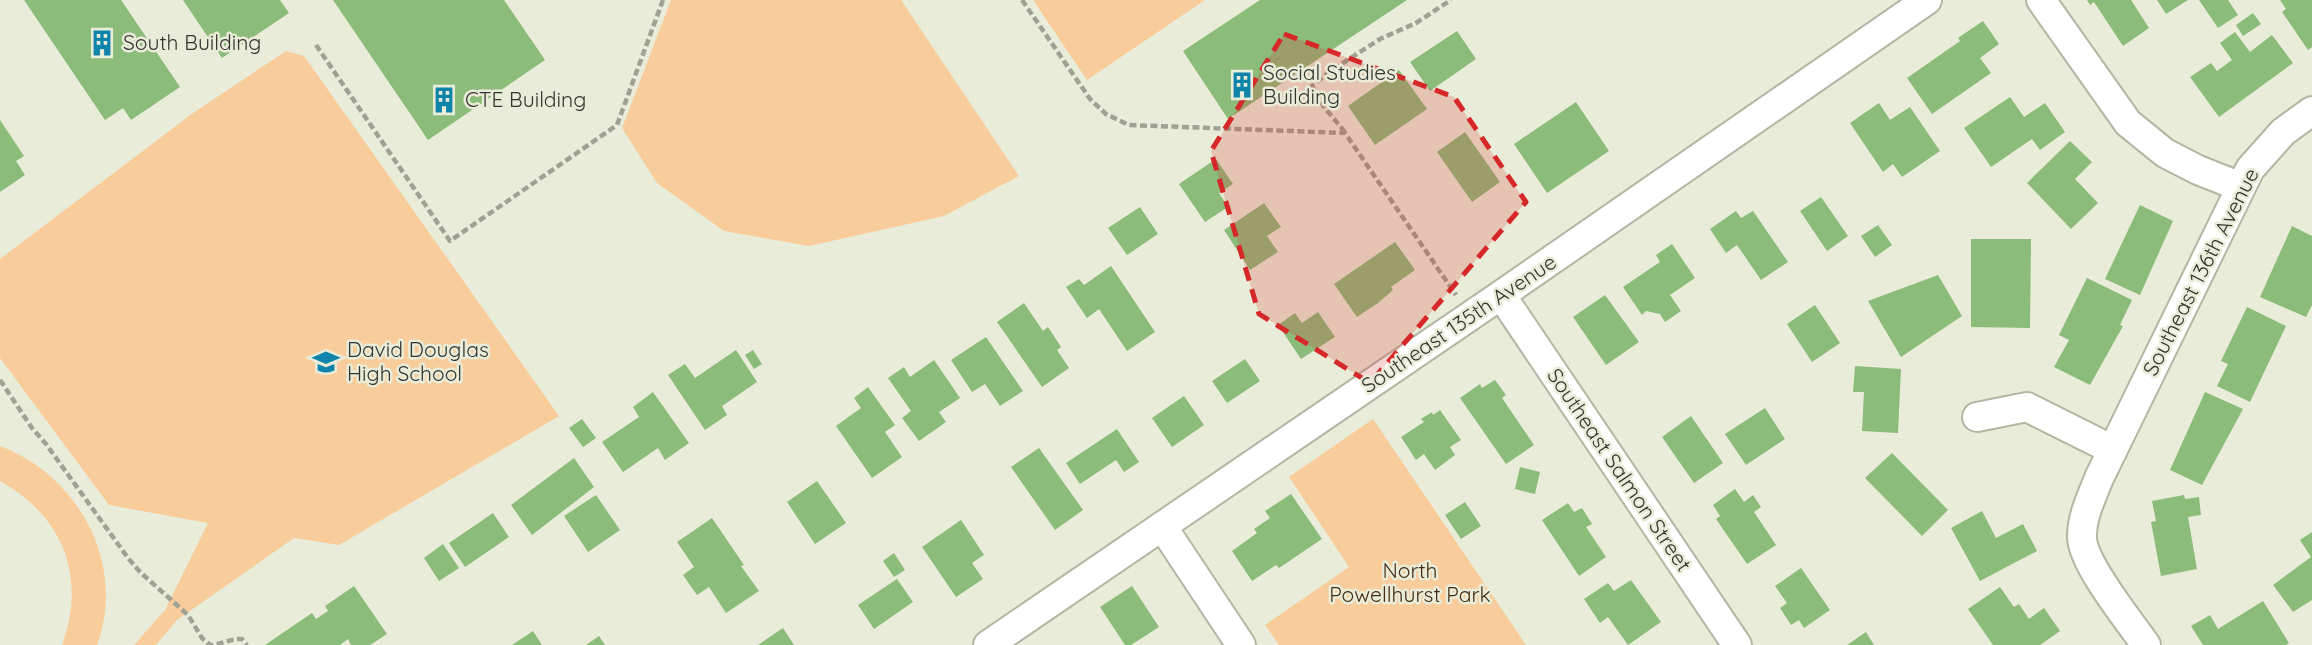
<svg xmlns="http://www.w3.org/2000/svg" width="2312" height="645" font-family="Quicksand,sans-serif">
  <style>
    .green { fill: #f9cd9b }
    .building { fill: #8cbc7a }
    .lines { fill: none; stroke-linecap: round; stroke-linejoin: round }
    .minor-casing { stroke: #b3b6a3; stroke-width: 32 }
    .path { stroke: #9fa192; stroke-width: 4.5; stroke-dasharray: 7 3.5; stroke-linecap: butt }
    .minor { stroke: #fff; stroke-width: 28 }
    .marked { fill: #d62828; fill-opacity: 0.2; stroke: #d62828; stroke-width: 5; stroke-dasharray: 14 9; stroke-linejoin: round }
    .labels { text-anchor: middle; stroke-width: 5; stroke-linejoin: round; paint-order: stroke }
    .poi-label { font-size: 21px; fill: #34352e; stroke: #e9ecd8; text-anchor: start }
    .street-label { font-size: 21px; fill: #34352e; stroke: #e9ecd8 }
    .park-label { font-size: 21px; fill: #432c10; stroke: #e9ecd8 }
  </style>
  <rect width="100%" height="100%" fill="#e9ecd8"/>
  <path class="green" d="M671,0H901L1019,176L944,216L809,246L724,231L657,183L622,128Z
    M1033,0H1205L1087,80Z
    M286,51L304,56L559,416L339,545L294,538L177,620L156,645H134L165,610L208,523L109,505L0,358V259L193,113Z
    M1373,419L1526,645H1279L1265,625L1349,567L1289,477Z
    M0,446C78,475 127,564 97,645H62C87,577 63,516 0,481Z"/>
  <path class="building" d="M24,0H121L180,87L131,120L123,108L105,120Z
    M183,0H280L289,13L222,58Z
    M333,0H504L545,60L428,140Z
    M1260,0H1407L1228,119L1183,51Z
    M2087,0H2131L2149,28L2123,46L2094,2L2090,5Z
    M2157,0H2188L2166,14Z
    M2199,0H2228L2238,15L2218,28Z
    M2280,0H2312V47L2308,50L2282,12L2286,9Z
    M2253,13L2261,24L2243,36L2236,25Z
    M1983,21L1999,44L1980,58L1991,73L1932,114L1907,78L1960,41L1958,38Z
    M1457,31L1476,59L1430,91L1410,62Z
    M2235,32L2250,52L2272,35L2293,63L2219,117L2190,77L2211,63L2217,71L2232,60L2220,43Z
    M1399,70L1427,109L1375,145L1348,106Z
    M2010,97L2024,117L2045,103L2065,132L2040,150L2032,139L1991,167L1964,128Z
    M1576,102L1609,151L1547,193L1514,144Z
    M1879,103L1890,120L1910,107L1940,151L1902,177L1893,164L1883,172L1850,123Z
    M0,120L24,156L16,161L25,175L0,192Z
    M1465,132L1500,182L1472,202L1437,152Z
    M2070,141L2092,162L2075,179L2098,203L2071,229L2027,183Z
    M1216,159L1233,184L1219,193L1228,207L1205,222L1179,184Z
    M1821,197L1848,236L1827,251L1800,211Z
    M1264,203L1281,227L1267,236L1278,252L1250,270L1224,230Z
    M2140,205L2173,221L2140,295L2105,279Z
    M1140,207L1158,234L1127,255L1108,228Z
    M1736,211L1741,218L1753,211L1788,262L1761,280L1737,245L1726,253L1710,229Z
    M1878,225L1892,245L1875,257L1861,236Z
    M2292,226L2312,236V305L2306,317L2260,297Z
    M1971,239H2031L2030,328L1971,327Z
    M1395,242L1415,270L1391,287L1393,290L1378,303L1357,317L1334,284Z
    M1672,244L1695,278L1670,295L1681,311L1665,322L1660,314L1646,311L1642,315L1623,287L1660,262L1656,255Z
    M1111,266L1155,332L1127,351L1099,309L1087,318L1066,287L1079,279L1084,285Z
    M1938,275L1962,316L1901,357L1868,301Z
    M2087,278L2132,300L2120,325L2123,326L2090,385L2054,367L2069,340L2059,335Z
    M1605,295L1639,342L1606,365L1573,317Z
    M1024,303L1043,331L1048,327L1061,347L1057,350L1069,368L1042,387L997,322Z
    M1815,305L1840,343L1812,362L1787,324Z
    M2247,307L2286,326L2250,402L2217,386L2228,364L2221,361Z
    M1318,312L1335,337L1301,359L1278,325L1295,313L1302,323Z
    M986,337L1023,391L1000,406L985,384L972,392L951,360Z
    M736,350L757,382L722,406L727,415L705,430L668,375L685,364L695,378Z
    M753,350L762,364L754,369L745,355Z
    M1245,359L1260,381L1227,403L1212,381Z
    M934,360L960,398L939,412L946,422L919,441L902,418L911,411L888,378L904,367L910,377Z
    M1855,366L1901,369L1898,433L1862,431L1864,392H1853Z
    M1495,380L1506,395L1502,398L1534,445L1506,464L1460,398L1480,384L1482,388Z
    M868,387L895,425L885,432L902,457L872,478L836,426L861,408L854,398Z
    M653,392L689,443L665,460L658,448L623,472L602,442L639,417L633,407Z
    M2205,392L2243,409L2202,485L2170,470Z
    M1184,396L1204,425L1172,447L1152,418Z
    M1765,408L1785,439L1746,465L1725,434Z
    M1440,410L1461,440L1450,447L1455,455L1435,470L1424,454L1416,460L1401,437L1424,422L1421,419L1432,412L1433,415Z
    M1691,416L1723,463L1694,483L1662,437Z
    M582,419L596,438L583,447L569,428Z
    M1117,429L1139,462L1124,472L1116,460L1080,484L1066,463Z
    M1039,448L1083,510L1055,530L1011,467Z
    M1892,453L1948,510L1922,536L1865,478Z
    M574,458L594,487L532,535L511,505Z
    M1520,467L1540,472L1535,494L1515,489Z
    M817,481L846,523L815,544L787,502Z
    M1735,489L1744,502L1753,495L1761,507L1754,512L1776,545L1747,564L1716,519L1720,516L1713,505Z
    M1291,494L1322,539L1279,568L1276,565L1252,581L1232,551L1257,533L1254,529L1270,518L1265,511Z
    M596,495L620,530L588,552L564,516Z
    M2184,495L2185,499L2199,497L2201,515L2188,517L2197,569L2161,576L2151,522L2156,521L2152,501Z
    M1465,502L1481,526L1461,539L1445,515Z
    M1568,503L1574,512L1582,508L1592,524L1586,527L1606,557L1579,576L1542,520Z
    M1982,511L1996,538L2023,524L2037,551L1980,581L1951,528Z
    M493,513L509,537L465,567L449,543Z
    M712,518L744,565L741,566L759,591L726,613L709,587L697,595L683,575L694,567L677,542Z
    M961,520L984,555L972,563L983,579L956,597L922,547Z
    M2312,532V600L2293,612L2273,585L2311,557L2300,540Z
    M443,544L459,568L439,581L424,558Z
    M894,553L905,570L894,577L883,561Z
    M1801,568L1830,610L1804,628L1799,620L1791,625L1780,608L1787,603L1775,586Z
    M897,579L913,602L874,629L858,605Z
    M1631,580L1661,622L1628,645L1608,617L1600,623L1584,599L1608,583L1614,591Z
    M354,586L387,634L370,645H351L348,639L340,645H265L312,613L316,619L328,611L325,606Z
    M1132,586L1159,627L1131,645H1125L1100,607Z
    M2000,587L2014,607L2019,604L2029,619L2044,608L2060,631L2040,645H1993L1968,609Z
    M2263,601L2289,643L2286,645H2203L2191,626L2210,615L2218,629Z
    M783,628L794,645H758Z
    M533,631L542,645H512Z
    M1866,632L1874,645H1847Z
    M599,636L605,645H586Z"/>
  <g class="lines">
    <g class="minor-casing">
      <path id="minor" d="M2041,0L2128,123L2165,153L2198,170L2241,187
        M1501,295L1737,645
        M1977,417L2027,407L2113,450
        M1162,526L1241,645
        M988,645L1501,295L1927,0
        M2146,645C2130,622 2081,562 2082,536C2082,516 2092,496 2099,478L2250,169L2283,132L2312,111"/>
    </g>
    <path class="path" d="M1022,0L1090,99L1106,114L1129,125L1345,133L1456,295
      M316,45L450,241L617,125L663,0
      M1345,132L1324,107L1312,86L1329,72L1380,39L1416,23L1451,0
      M0,380L32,428L46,444L128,558L140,572L188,615L202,638L210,645C221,645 231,638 242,639L247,645"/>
    <use href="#minor" class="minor"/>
  </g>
  <path class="marked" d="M1284,34L1454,97L1526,202L1370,383L1259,314L1211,151Z"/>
  <defs>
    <g id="building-bare" transform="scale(2.1)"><path d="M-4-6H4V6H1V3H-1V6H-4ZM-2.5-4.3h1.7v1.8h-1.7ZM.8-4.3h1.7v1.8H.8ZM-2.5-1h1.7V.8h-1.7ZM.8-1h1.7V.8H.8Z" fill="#0f84aa" stroke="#e9ecd8" stroke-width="2.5" paint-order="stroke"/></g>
    <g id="school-bare" transform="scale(2.1)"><path d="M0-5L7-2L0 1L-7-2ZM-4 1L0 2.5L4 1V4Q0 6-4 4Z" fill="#0f84aa" stroke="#e9ecd8" stroke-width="2.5" paint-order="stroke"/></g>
  </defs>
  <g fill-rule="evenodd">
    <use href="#building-bare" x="102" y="43"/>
    <use href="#building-bare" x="1242" y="85"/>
    <use href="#building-bare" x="444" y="100"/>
    <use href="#school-bare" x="326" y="362"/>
  </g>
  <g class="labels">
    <g class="poi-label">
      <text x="123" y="50">South Building</text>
      <text x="1263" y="80">Social Studies<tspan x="1263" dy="24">Building</tspan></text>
      <text x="465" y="107">CTE Building</text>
      <text x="347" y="357">David Douglas<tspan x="347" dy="24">High School</tspan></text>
    </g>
    <g class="street-label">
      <text transform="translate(2201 272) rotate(-63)" y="7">Southeast 136th Avenue</text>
      <text transform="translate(1459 324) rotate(-34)" y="7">Southeast 135th Avenue</text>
      <text transform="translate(1619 470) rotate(56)" y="7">Southeast Salmon Street</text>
    </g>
    <g class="park-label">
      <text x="1410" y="578">North<tspan x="1410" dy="24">Powellhurst Park</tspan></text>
    </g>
  </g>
</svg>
